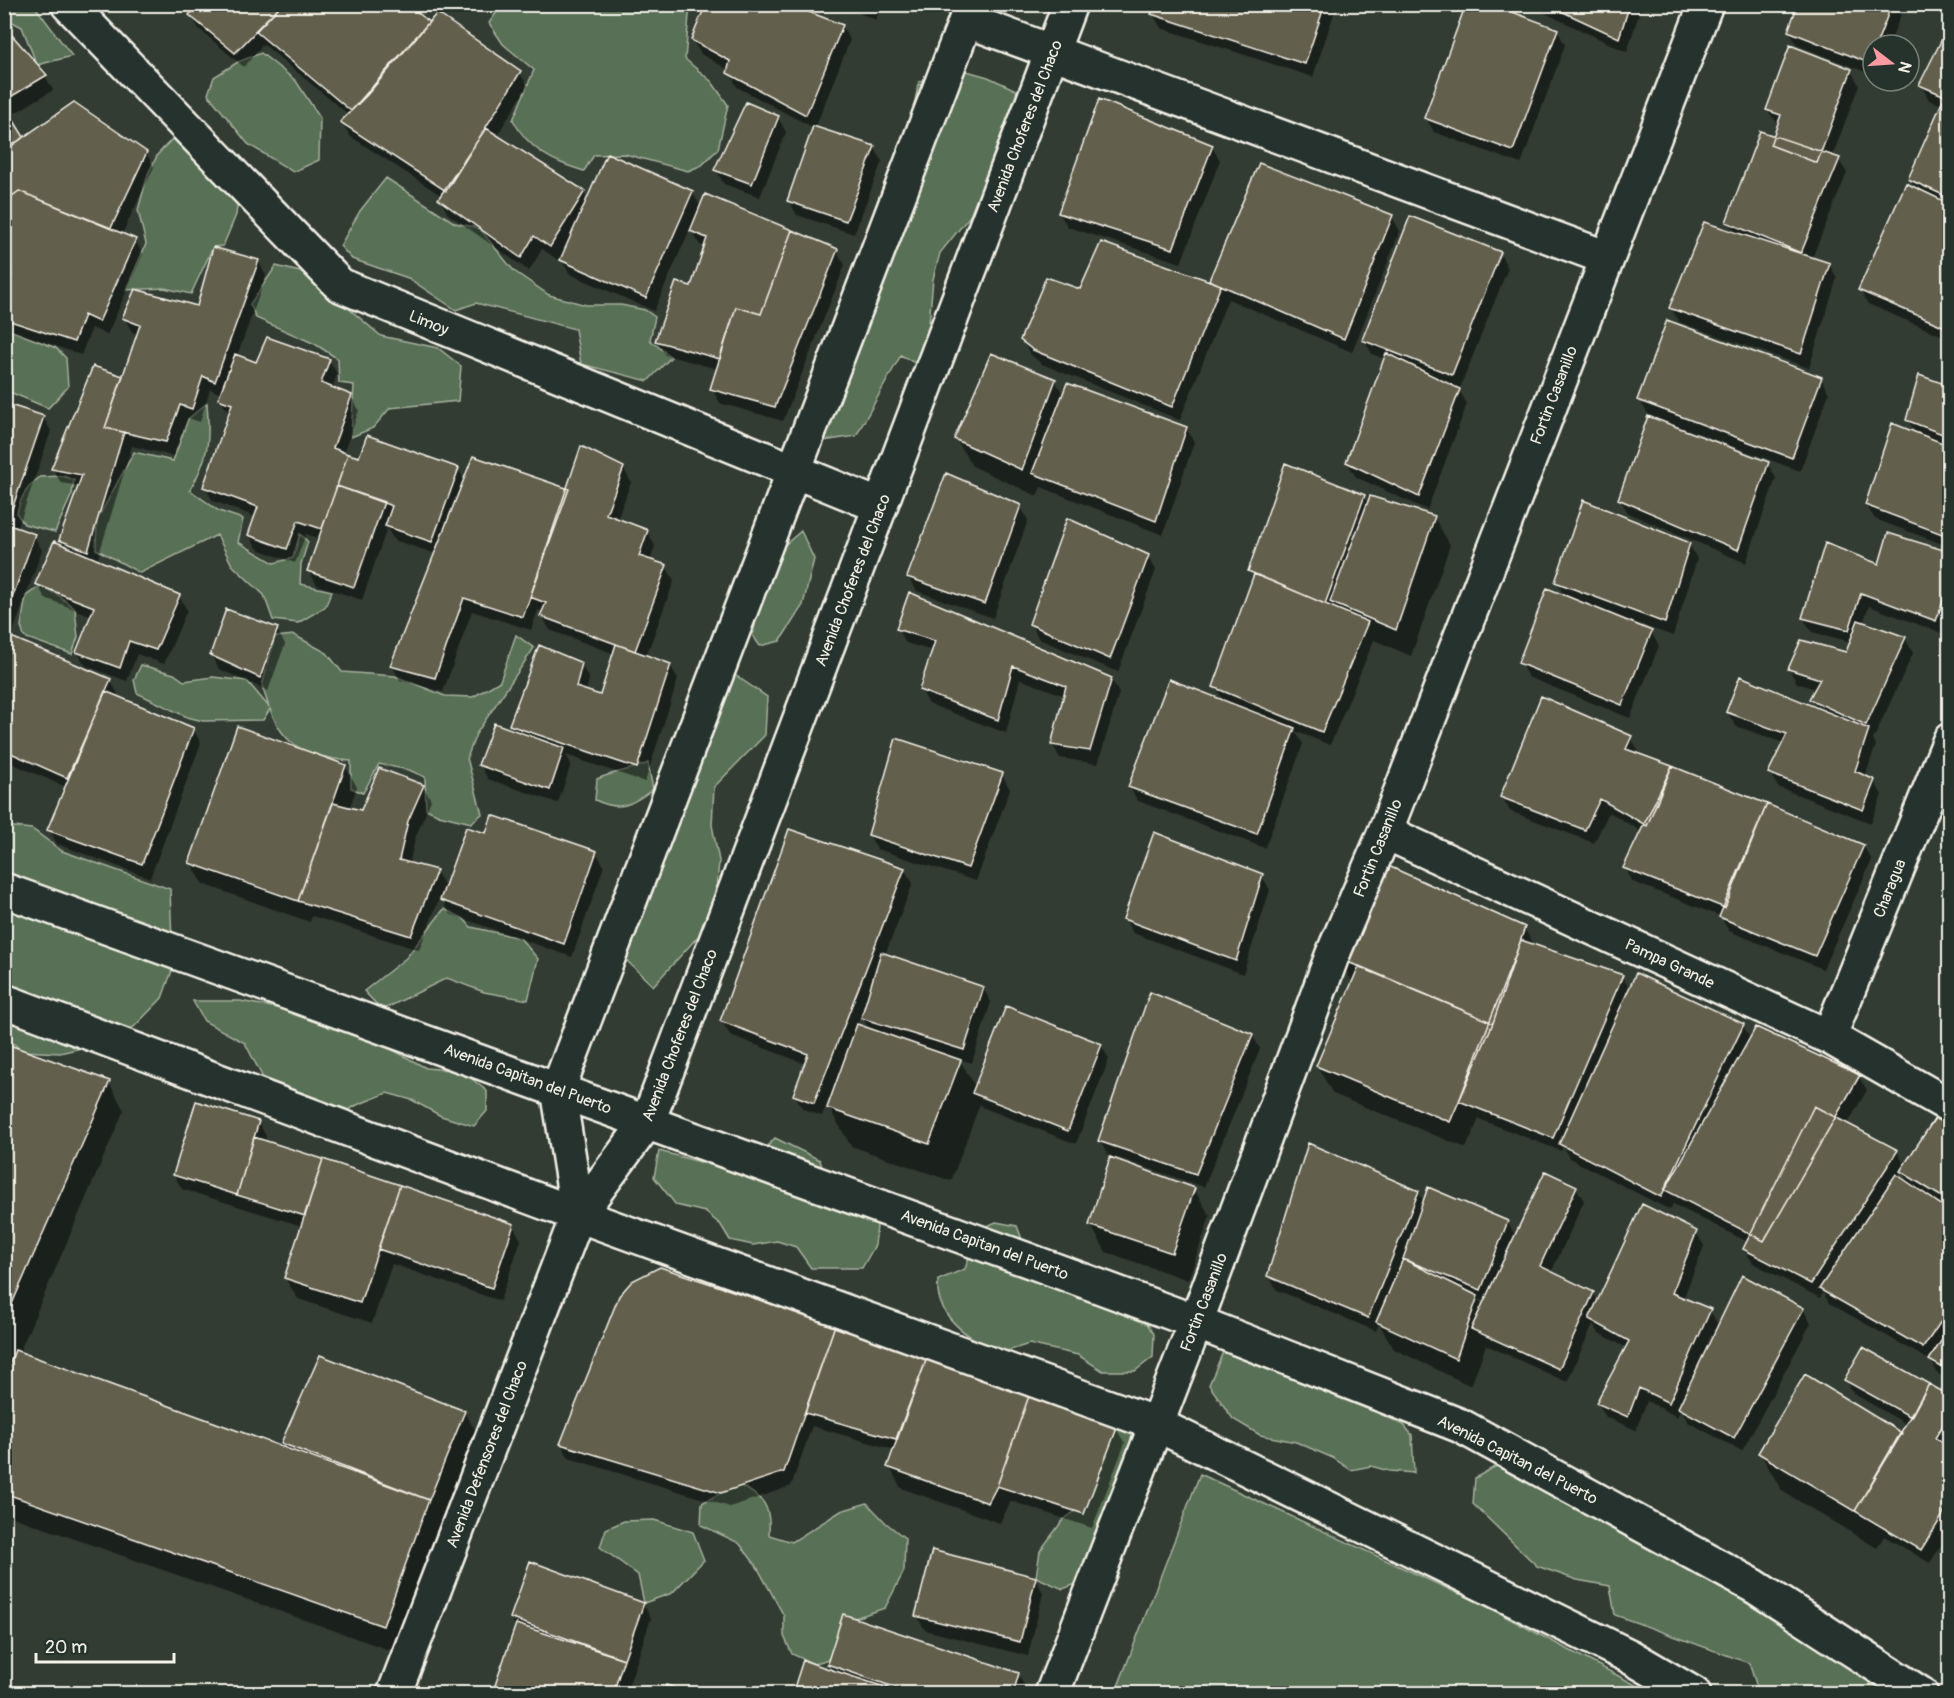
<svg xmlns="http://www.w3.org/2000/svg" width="1954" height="1698" font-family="Pangolin,sans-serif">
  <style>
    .green { fill: #587055; stroke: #a6b09e; stroke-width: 1.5 }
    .shadow { fill: #0007; fill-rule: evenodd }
    .building { fill: #645e4d; stroke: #f4f1e8; stroke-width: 1.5 }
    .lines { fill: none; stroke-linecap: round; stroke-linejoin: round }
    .minor-casing { stroke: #f4f1e8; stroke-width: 38 }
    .tertiary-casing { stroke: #f4f1e8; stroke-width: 38 }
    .minor { stroke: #26332d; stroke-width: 33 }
    .tertiary { stroke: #26332d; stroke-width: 33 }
    .labels { text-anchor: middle; stroke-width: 4.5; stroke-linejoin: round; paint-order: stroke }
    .street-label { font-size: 16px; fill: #f4f1e8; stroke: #26332d }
  </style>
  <rect width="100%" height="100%" fill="#323c33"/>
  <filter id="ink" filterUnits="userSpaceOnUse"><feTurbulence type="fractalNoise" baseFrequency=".0167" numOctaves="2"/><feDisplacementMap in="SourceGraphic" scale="12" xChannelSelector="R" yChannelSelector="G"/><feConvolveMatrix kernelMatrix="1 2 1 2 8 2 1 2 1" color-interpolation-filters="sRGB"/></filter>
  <g filter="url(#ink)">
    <path class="green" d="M4,5H34L72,56L37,65L22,27L5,18Z
      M502,5H690L685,59L712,82L728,105L718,149L702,165L688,171L625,154L594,155L584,171C553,162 529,150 513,120L534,70L503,44L489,23Z
      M261,53L296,81L320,118L319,160L293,172L248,144L208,94L214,77L238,62Z
      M949,66L988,77L1016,90L1031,140L940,253L933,279L925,369L901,355L856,436L822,441L905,146L919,82Z
      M176,135L240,183L236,215L223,246L213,247L191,294L164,288L126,290L146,244L138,210L148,174L158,154Z
      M386,178L455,223L479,228L514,271L549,295L586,305H621L645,310L655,317L650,340L671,357L648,381L581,364L575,329L476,303L456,310L408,278L352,259L340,246L360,211Z
      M276,266L308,274L381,336L438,348L461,366L458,401L390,408L373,428L351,437L354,385L339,383L338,359L315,344L256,318L250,304Z
      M5,328L56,348L66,358L68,387L48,408L5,390Z
      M207,403C210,441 209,457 190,490L219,511L243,519L238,542L274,563L293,558L300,534L308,542L301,564L300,584L332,591L325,607L298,623L273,620L264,595L232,565L217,535L140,573L96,549L97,520L134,452L173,461L188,419Z
      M63,476L74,480L72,494L55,532L24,524L17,514C20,497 27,487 40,477Z
      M801,531L814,559L803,605L780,641L760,646L753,636L760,596L773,555Z
      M40,586L58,595L75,609L78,637L72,654L24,637L21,626L26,596Z
      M294,635L327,653L342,672L395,676L445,696L473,697L500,681L516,635L534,648L476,734L467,758L482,814L471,823L439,815L426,809L425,777L409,770L379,764L363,793L351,788V761C310,757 284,749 270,709L263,720L203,721L187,717L137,693L134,680L141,665L174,674L184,681L213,677L247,681L269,707L262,686L275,637Z
      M735,675L767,697L765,735L714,787L712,825L719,861L716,897L703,931L653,986L627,961L623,920L714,707Z
      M648,763L653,789C632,805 620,812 595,800L597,779C615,771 630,771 648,763Z
      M4,826L32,829L62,851L170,889L173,968L162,998L134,1027L98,1044L60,1053L22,1051L5,1036Z
      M444,909L463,918L471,927L520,938L538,959L528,1000L484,992L447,978L382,1010L364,991L406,958Z
      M193,1001H240L298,1012L367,1036L426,1068L462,1071L487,1091V1111L474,1126L441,1116L412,1100L387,1093L357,1105L329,1121L295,1128L275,1101L245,1043L204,1021Z
      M775,1138L820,1160L832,1203L878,1216L875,1245L862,1268H811L796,1247L777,1241L753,1245L730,1240L721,1225L705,1212L676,1205L654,1177L659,1151L726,1169L755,1160Z
      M996,1222L1017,1226L1030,1261L1141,1314L1154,1334L1153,1357L1135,1371H1103L1078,1355L1029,1344L1001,1353C971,1340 934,1317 938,1280L965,1269L978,1230Z
      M1223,1352L1363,1387L1378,1413L1404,1425L1412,1435L1414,1473L1389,1471L1371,1466L1351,1470L1333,1458L1296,1442L1260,1435L1233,1419L1209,1385Z
      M1117,1428L1138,1436L1086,1580L1063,1589L1036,1577L1040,1551L1063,1520L1085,1504Z
      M1532,1454L1589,1473L1615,1509L1920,1693H1763L1758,1690L1749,1663L1615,1615L1610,1586L1577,1580L1537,1566L1473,1504L1475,1478L1498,1465Z
      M1200,1474L1459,1594H1468L1502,1612L1504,1616L1651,1693L1115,1694Z
      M737,1484C764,1498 771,1504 769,1535L792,1542L841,1511L867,1503L886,1523L905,1538L904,1571L885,1608L855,1618L839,1628L847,1652L814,1664L792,1654L784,1636V1616L756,1565L739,1543L701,1525L702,1503Z
      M654,1520L693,1532L704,1560L672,1593L644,1603L638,1575L600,1547L606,1529L624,1521Z"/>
    <path class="shadow" d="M406,4L429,24L437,15L422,4H446L438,15L519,72L528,86L496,137L584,193L588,200L692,192L701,207L837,251L845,265L783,421L720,403L712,389L718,369L665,355L657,341L692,288L705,247L700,245L690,229L654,311L570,274L561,260L564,251L558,260L542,249L529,271L448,214L440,200L442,196L350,136L342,122L349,115L263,44L244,67L199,29L191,15Z
      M488,4H502L497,12Z
      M696,4H784L842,26L850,40L815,128L874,147L882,161L854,234L797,215L789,201L814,128L737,87L729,70L701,54L692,40L706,8Z
      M838,4H881L876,20Z
      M1156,4H1337L1313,77L1161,28L1153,14Z
      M1526,4H1642L1627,52Z
      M1799,4H1905L1889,45H1873V75L1797,45L1789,31Z
      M1950,26V339L1868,304L1860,290L1916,190L1910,179L1942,105L1929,100L1921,85Z
      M5,28L45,76L53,90L10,116L23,139L146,153L154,167L122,234L135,240L143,254L107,335L92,328L81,355L4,328V297L10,284L4,282Z
      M1557,30L1565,45L1521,164L1434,132L1426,118Z
      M1851,71L1859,85L1832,157L1838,159L1847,173L1812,258L1829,264L1837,278L1809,368L1679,322L1671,308L1735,234L1728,221L1779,125L1767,110Z
      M778,118L786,132L760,197L724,184L716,170Z
      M1211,146L1220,160L1181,263L1068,227L1059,213Z
      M1260,165L1392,217L1400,231L1352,352L1228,299L1180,420L1042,364L1030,354L1022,340L1081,291L1209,282Z
      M1500,254L1508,268L1460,388L1457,387L1467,404L1427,510L1356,477L1347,462L1385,359L1372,354L1364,340Z
      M258,261L266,276L237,356L257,364L329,360L337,374L332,389L351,396L359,410L344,453L359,459L458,469L465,481L568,491L623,468L631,482L617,520L647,531L655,546L650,561L666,566L674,581L646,656L670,665L678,679L645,782L566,755L571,764L558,803L488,779L480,765L515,732L511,725L581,664L589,679L586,692L601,697L615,654L550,630L542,616L543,612L538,610L531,630L472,611L443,692L400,680L392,666L436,554L394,540L387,528L362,600L317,585L309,571L320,539L306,534L295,563L258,549L249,535L256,517L213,501L205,487L230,414L219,399L221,394L210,389L200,422L188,418L173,456L132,446L97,561L179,596L187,610L164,664L137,654L127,681L86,666L77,652L92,616L45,598L37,584L65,548L61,540L80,486L61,483L53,469L124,378L138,334L132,332L124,317L198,308Z
      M1821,379L1829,393L1800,471L1670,423L1669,426L1768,464L1776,478L1746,563L1628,513L1620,499L1649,415L1639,400Z
      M1055,380L1064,396L1186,428L1194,442L1163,535L1041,487L1037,496L972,466L956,439Z
      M1950,388V547L1875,519L1866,505L1916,434L1908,420Z
      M4,404L43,417L51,431L17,530L34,536L42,550L11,638L110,680L118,694L116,697L193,729L201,743L150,878L57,844L49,829L66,787L4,760Z
      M1364,496L1368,504L1434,517L1450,545L1411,656L1374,640L1330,745L1295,731L1303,744L1265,848L1138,801L1129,787L1224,702L1215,686L1254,578L1250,570Z
      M1020,506L1028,520L993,618L917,591L908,577Z
      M1689,544L1697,559L1673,636L1631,621L1630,623L1651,632L1659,646L1630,718L1528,677L1520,663L1566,598L1557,582Z
      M1950,553V618L1944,634L1869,606L1863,623L1905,638L1913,653L1873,740L1876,745L1865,777L1874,781L1882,795L1871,823L1778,787L1770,773L1784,743L1736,726L1727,712L1817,709L1811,699L1816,689L1797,683L1789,669L1847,654L1852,642L1812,632L1803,618L1880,566Z
      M1148,556L1156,570L1118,672L1039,639L1031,624Z
      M898,629L1111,679L1119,693L1098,764L1060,758L1052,744L1065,696L1020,679L1006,733L929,704L921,690L933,651L906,643Z
      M277,630L285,644L268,691L219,669L211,655Z
      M1631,738L1639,752L1637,755L1863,846L1872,860L1823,969L1729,931L1720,916L1633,882L1625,868L1642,832L1609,812L1594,843L1510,811L1502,797Z
      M345,766L357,787L349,809L361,812L423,786L431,800L416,836L409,864L436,871L446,888L487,835L596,852L604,866L572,957L450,914L440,897L419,950L312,916L310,922L203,884L191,863Z
      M1002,775L1010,789L976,881L877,849L869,835Z
      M904,869L913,883L885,955L983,988L991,1002L972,1063L959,1059L976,1088L1101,1045L1109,1059L1076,1144L982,1107L980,1104L951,1181L851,1146L829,1108L839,1079L837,1078L822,1116L803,1109L795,1095L806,1064L730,1035L722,1021ZM861,1015L869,1029L857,1025Z
      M1262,876L1270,890L1243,974L1133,933L1125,919Z
      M1524,928L1535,947L1622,976L1630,990L1743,1025L1750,1039L1858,1076L1867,1090L1847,1125L1897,1151L1905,1166L1924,1184V1188L1950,1204V1380L1938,1374L1931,1361L1829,1303L1823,1293L1820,1298L1753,1263L1744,1249L1748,1242L1673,1204L1670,1210L1569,1158L1563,1147L1561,1151L1479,1119L1466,1148L1333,1094L1317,1066L1353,983L1338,957ZM1902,1171L1910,1186L1897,1177Z
      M1252,1035L1260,1049L1204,1187L1115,1157L1114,1160L1194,1189L1210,1216L1188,1280L1106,1252L1090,1224L1112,1156L1108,1155L1100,1141Z
      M4,1044L109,1083L124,1110L19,1353L287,1450L283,1443L464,1412L477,1433L440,1522L444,1529L398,1653L4,1514Z
      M258,1122L266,1136L265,1142L513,1226L521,1240L500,1301L392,1264L372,1323L298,1299L285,1278L302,1226L182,1189L174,1175Z
      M1576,1187L1584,1201L1551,1273L1593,1293L1598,1302L1696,1232L1704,1246L1683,1299L1710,1311L1719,1326L1803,1309L1811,1323L1742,1451L1688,1422L1681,1409L1677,1417L1647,1401L1636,1430L1606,1417L1598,1403L1627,1348L1599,1333L1593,1324L1567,1382L1486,1345L1471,1386L1394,1349L1379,1324L1376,1331L1277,1290L1269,1276L1418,1192L1424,1202L1507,1222L1516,1237ZM1478,1299L1486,1302L1483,1307L1481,1303Z
      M660,1269L926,1359L1116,1429L1125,1443L1092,1528L1011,1501L1000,1523L901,1488L889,1466L895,1450L812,1426L791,1486L730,1507L569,1458L561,1444Z
      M1846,1380L1950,1398V1441L1946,1447L1950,1449V1531L1930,1563L1884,1536L1877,1548L1782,1491L1760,1453L1900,1434L1908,1425L1854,1394Z
      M1035,1578L1043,1593L1028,1656L925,1630L917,1616Z
      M643,1604L651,1618L626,1694H494L516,1627L511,1618Z
      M829,1664L1018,1674L1029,1694H793L833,1671Z"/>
    <path class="building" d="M200,4H282L235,53L189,15Z
      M282,4H408L429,22L351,111L255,31Z
      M706,4H788L843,25L806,115L727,73L730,61L691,40Z
      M1155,4H1325L1305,64L1151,14Z
      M1466,4H1491L1558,29L1513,151L1424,118Z
      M1546,4H1630L1619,38Z
      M1798,4H1892L1876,45H1873L1869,63L1788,31Z
      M437,13L521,71L446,191L340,122L367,95Z
      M1950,23V98L1919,85Z
      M4,26L47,75L4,101Z
      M1790,45L1852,69L1817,163L1770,145L1781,115L1766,110Z
      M1099,99L1213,145L1173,249L1058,213Z
      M1943,100L1950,103V198L1908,179Z
      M74,102L147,152L111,228L19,191L4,202V151Z
      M746,102L779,116L752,184L714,170Z
      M4,105L24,137L4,151Z
      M813,126L875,146L846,221L787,201Z
      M486,128L585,191L550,247L534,236L521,258L438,199Z
      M1760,131L1840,158L1801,253L1726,222Z
      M607,153L693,191L646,298L560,260Z
      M1259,163L1393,215L1344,339L1209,280Z
      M1906,183L1950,204V329L1858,290Z
      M19,191L136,239L99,322L84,315L74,342L4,319V293L12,274L4,271V202Z
      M705,194L792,230L761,314L736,307L720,359L655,341L676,282L691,286L707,238L690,231Z
      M1410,216L1501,252L1452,375L1362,340Z
      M1704,222L1830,263L1801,354L1669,308Z
      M792,230L838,249L775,407L710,389L736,307L761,314Z
      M1101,242L1221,285L1172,407L1033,350L1020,340L1046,277L1080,289Z
      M213,247L259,260L215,382L203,376L192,409L180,405L166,442L105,428L140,325L122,318L135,289L197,306Z
      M1667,320L1822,377L1792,458L1637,400Z
      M267,337L330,359L321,383L352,395L333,448L348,454L322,529L298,521L287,549L248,535L258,507L203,487L232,404L218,399L235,354L256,362Z
      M991,353L1056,379L1022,470L954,439Z
      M1386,353L1460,389L1419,497L1346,462Z
      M93,366L123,376L105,428L124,432L88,551L59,540L82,475L51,469Z
      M1919,375L1950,386V437L1906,420Z
      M1067,383L1187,427L1156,521L1032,473Z
      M4,403L44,416L9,518L4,516Z
      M1648,416L1769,462L1738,550L1618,499Z
      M1892,423L1950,446V537L1865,505Z
      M367,435L459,468L432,542L385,526L392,506L337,486L348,454L359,457Z
      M581,446L624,467L606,514L648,530L639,556L667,565L635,651L540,616L546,603L530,597Z
      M473,456L569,489L523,617L464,598L435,678L390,666Z
      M1285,463L1365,495L1325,604L1248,571Z
      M946,473L1021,505L985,604L907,577Z
      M337,486L384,502L354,587L307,571Z
      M1370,496L1435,516L1396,630L1330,602Z
      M1583,500L1690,543L1665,623L1555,582Z
      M1067,518L1149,555L1110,659L1029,624Z
      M4,523L35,534L4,621Z
      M1888,533L1950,552V581L1936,621L1861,593L1849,630L1802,618L1825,543L1879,564Z
      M54,541L180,595L156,650L129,641L120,668L76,652L94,607L35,584Z
      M1254,574L1368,622L1322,732L1213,687Z
      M1547,588L1652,631L1622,705L1518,663Z
      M909,592L1112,678L1090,751L1051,745L1066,686L1013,666L998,720L919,690L935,641L896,629Z
      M226,609L278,628L260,678L210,655Z
      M1858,620L1906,637L1866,725L1809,699L1820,679L1788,669L1801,640L1846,652Z
      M4,634L111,679L67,778L4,750Z
      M616,644L671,664L637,768L509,725L539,645L582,663L576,687L600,695Z
      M1740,676L1869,729L1855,771L1875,780L1863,810L1768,773L1787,734L1726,712Z
      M1169,679L1295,728L1257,834L1128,787Z
      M105,691L194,728L142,864L47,830Z
      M1541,696L1632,736L1626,749L1672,766L1647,826L1600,799L1585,830L1500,797Z
      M494,723L564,748L550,790L478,765Z
      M237,726L346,765L298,901L189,863Z
      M896,738L1003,773L968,868L868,835Z
      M1672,766L1767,804L1725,908L1623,868Z
      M379,768L424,785L408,821L399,860L437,870L411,936L298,901L333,803L361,810Z
      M1767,804L1864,845L1815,956L1719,917Z
      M492,815L597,851L564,944L440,900L466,827L486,833Z
      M789,829L905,868L814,1103L793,1095L808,1054L720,1021Z
      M1154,832L1263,874L1236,961L1123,919Z
      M1384,864L1525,927L1493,1023L1336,957Z
      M1521,940L1623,975L1553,1138L1459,1101Z
      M881,952L984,987L964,1050L861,1018Z
      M1359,966L1493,1023L1450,1122L1316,1066Z
      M1636,973L1744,1024L1661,1197L1559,1144Z
      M1150,992L1253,1034L1196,1174L1098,1141Z
      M1006,1006L1102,1044L1068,1131L972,1093Z
      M857,1024L961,1060L929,1144L827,1108Z
      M1756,1027L1860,1075L1764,1241L1665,1190Z
      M4,1043L110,1081L4,1322Z
      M196,1101L259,1121L237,1195L173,1175Z
      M1814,1106L1898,1150L1811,1284L1743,1249Z
      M1943,1106L1950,1111V1202L1900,1171Z
      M254,1137L323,1159L305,1216L237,1195Z
      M1308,1143L1419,1191L1368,1318L1267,1276Z
      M1110,1157L1195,1188L1172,1253L1089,1225Z
      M323,1159L400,1185L360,1303L284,1278Z
      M1545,1171L1577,1186L1540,1266L1594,1292L1559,1369L1471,1329Z
      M1896,1174L1950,1211V1308L1923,1348L1819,1289Z
      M400,1185L514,1224L492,1288L378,1249Z
      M1428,1187L1508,1221L1481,1290L1403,1259Z
      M1642,1204L1697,1231L1672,1293L1711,1309L1669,1403L1639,1388L1628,1417L1596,1403L1629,1341L1589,1319Z
      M1403,1259L1478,1296L1456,1359L1376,1322Z
      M660,1267L835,1325L784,1472L721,1493L560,1444L619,1296L632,1281Z
      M1742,1275L1804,1308L1734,1438L1678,1408Z
      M835,1325L927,1358L896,1439L805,1413Z
      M1950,1327V1372L1929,1360Z
      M1863,1347L1929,1384L1911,1417L1844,1380Z
      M15,1350L429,1500L383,1626L4,1493V1379Z
      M320,1355L465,1411L429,1500L281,1443Z
      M927,1358L1029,1396L997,1486L988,1503L887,1467Z
      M1805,1374L1902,1433L1855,1511L1758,1453Z
      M1929,1384L1950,1396V1414L1935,1438L1950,1447V1504L1921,1550L1855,1511Z
      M1029,1396L1117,1428L1084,1514L997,1486Z
      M932,1550L1036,1577L1020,1642L915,1616Z
      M530,1561L644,1603L624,1659L510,1618Z
      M843,1614L1019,1673L1013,1694H914L827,1664Z
      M516,1624L624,1659L613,1694H492Z
      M803,1660L814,1664L906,1694H792Z
      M666,1685L693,1694H663Z"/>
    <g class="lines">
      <g class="minor-casing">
        <path id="minor" d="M68,4L340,285L880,506
          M966,20L1607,258
          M1385,832L1829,1037L1950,1106
          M1829,1037L1950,740
          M394,1694L578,1215
          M1052,1694L1196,1322L1332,956L1385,832L1706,4"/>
      </g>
      <g class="tertiary-casing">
        <path id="tertiary" d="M4,890L1033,1262L1196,1322L1461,1426L1754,1586L1921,1694
          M4,1001L578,1215L1156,1424L1629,1656L1694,1694
          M578,1215L648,1121L1070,4
          M578,1215L558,1089L972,4"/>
      </g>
      <use href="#minor" class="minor"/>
      <use href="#tertiary" class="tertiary"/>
    </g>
  </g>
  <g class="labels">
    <g class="street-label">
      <text transform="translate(1024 126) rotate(-69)" y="6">Avenida Choferes del Chaco</text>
      <text transform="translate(429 322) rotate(22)" y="6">Limoy</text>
      <text transform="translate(1553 395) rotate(-69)" y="6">Fortin Casanillo</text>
      <text transform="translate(852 580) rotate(-69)" y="6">Avenida Choferes del Chaco</text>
      <text transform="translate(1377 848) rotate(-68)" y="6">Fortin Casanillo</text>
      <text transform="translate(1889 888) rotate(-68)" y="6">Charagua</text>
      <text transform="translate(1670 963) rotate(25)" y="6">Pampa Grande</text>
      <text transform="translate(679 1035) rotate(-69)" y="6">Avenida Choferes del Chaco</text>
      <text transform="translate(528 1078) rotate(20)" y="6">Avenida Capitan del Puerto</text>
      <text transform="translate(985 1244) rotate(20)" y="6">Avenida Capitan del Puerto</text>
      <text transform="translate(1203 1302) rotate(-69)" y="6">Fortin Casanillo</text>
      <text transform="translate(486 1454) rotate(-69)" y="6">Avenida Defensores del Chaco</text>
      <text transform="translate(1518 1459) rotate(27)" y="6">Avenida Capitan del Puerto</text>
    </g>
  </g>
  <rect width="1954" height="1698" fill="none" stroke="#26332d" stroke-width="24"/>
  <rect x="12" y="12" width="1930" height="1674" fill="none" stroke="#f4f1e8" stroke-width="2" filter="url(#ink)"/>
  <g transform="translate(1891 63) rotate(107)"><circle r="28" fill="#26332d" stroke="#787f78" stroke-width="1.5"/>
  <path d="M0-4.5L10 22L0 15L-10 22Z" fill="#ff9aa2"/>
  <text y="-9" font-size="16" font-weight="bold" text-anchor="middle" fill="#f4f1e8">N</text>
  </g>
  <path d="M36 1653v9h138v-9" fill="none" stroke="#f4f1e8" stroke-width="3"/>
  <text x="45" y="1653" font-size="18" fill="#f4f1e8" stroke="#26332d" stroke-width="4.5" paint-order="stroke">20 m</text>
</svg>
